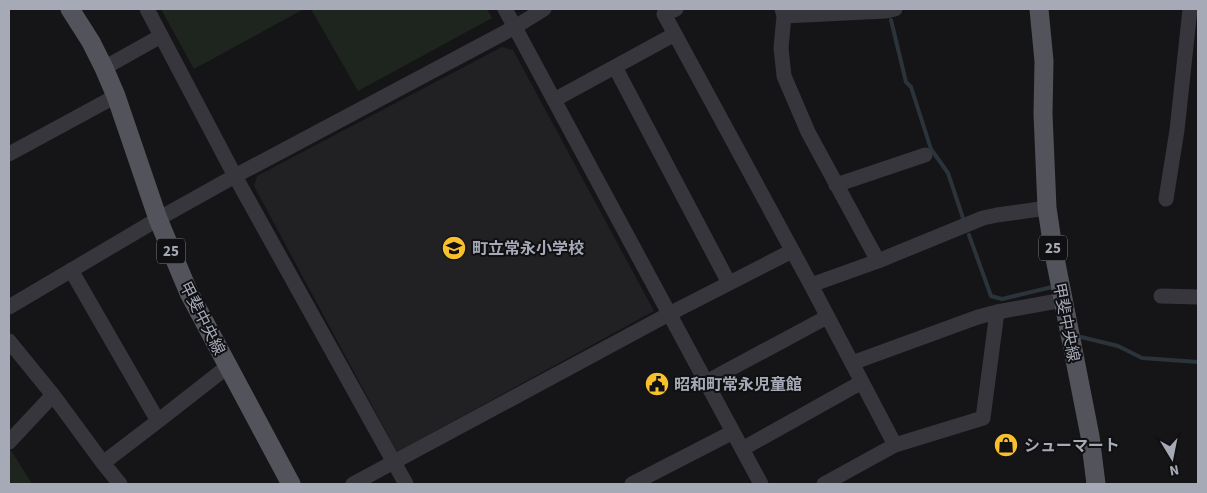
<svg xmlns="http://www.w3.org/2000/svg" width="1207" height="493" font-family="'Source Sans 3','Noto Sans JP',sans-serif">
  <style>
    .built { fill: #212124 }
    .green { fill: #1d251e }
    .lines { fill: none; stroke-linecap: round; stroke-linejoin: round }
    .stream { stroke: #2b333b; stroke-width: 4 }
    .minor { stroke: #36363c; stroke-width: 15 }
    .major { stroke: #52535b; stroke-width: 19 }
    .labels { text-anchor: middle; stroke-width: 4; stroke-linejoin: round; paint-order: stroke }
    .shield { fill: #101012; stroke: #797c86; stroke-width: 1 }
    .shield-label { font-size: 15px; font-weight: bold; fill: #a6aab7 }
    .poi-label { font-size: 16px; font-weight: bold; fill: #a6aab7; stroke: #101012; text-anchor: start }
    .street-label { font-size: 16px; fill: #a6aab7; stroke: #101012 }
  </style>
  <rect width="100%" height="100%" fill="#151517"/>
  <path class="built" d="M502,47L513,50L654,311L397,452L254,186L257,176Z"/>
  <path class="green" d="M161,9H304L194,69Z
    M311,9H487L492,18L358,91Z
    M9,447L32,484H9Z"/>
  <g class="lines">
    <path class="stream" d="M891,20L906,82L911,87L931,149L948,173L963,218
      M969,235L991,296L1002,299L1052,287L1053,289
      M1081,337L1118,346L1142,358L1198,362"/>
    <path class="minor" d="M147,9L235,176L406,484
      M505,9L761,484
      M676,9L664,14L811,285L895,445
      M782,9L784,16L781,48L784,76L808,132L878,261
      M784,16L886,11L895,9
      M615,67L729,283
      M104,68L161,36
      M554,100L675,34
      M9,154L116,96
      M836,185L925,155
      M1166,199L1177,130L1190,9
      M71,270L158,421
      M811,285L878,261L983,218L997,215L1047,208
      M1161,296L1198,297
      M9,307L158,219L235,176L515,27L544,9
      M9,341L53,395L103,463L120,484
      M852,363L978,317L997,312L1063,300
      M706,382L827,317
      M9,442L53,395
      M742,449L862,382
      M103,463L158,421L227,367
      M353,484L669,314L792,251
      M632,484L733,432
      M824,484L895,445L983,418L997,312"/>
    <path class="major" d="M70,9L91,42L104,68L116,96L158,219L189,293L291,484
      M1039,9L1044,61L1043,114L1047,208L1053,248L1090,436L1096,484"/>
  </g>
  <defs>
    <g id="school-disc" transform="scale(1.25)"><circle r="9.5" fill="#f8c02c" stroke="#101012"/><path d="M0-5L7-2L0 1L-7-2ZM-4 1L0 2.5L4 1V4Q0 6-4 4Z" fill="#111"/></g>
    <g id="civic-disc" transform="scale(1.25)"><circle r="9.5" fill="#f8c02c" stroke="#101012"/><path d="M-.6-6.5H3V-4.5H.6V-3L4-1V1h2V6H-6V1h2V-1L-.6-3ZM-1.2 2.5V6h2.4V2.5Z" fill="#111"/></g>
    <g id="shop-disc" transform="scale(1.25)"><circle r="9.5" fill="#f8c02c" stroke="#101012"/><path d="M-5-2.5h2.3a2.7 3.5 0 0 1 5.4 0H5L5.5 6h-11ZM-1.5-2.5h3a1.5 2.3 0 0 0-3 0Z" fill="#111"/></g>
  </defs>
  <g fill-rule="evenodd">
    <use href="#school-disc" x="454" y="248"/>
    <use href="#civic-disc" x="657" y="384"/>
    <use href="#shop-disc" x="1006" y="445"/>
  </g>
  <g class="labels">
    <g class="shield">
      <rect x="1039" y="235.5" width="28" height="25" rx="4"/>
      <rect x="157" y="238.5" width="28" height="25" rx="4"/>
    </g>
    <g class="shield-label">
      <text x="1053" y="253">25</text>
      <text x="171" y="256">25</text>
    </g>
    <g class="poi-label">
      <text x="472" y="254">町立常永小学校</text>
      <text x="674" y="390">昭和町常永児童館</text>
      <text x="1024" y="451">シューマート</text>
    </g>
    <g class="street-label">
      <text transform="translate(203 318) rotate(63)" y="6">甲斐中央線</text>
      <text transform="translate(1067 322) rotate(79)" y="6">甲斐中央線</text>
    </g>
  </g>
  <rect width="1207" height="493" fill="none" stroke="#a6aab7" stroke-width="20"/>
  <g transform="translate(1172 458) rotate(170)" stroke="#101012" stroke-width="4" paint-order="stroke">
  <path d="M0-4L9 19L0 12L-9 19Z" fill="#a6aab7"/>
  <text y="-8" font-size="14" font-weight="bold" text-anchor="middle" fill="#a6aab7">N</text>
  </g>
</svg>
